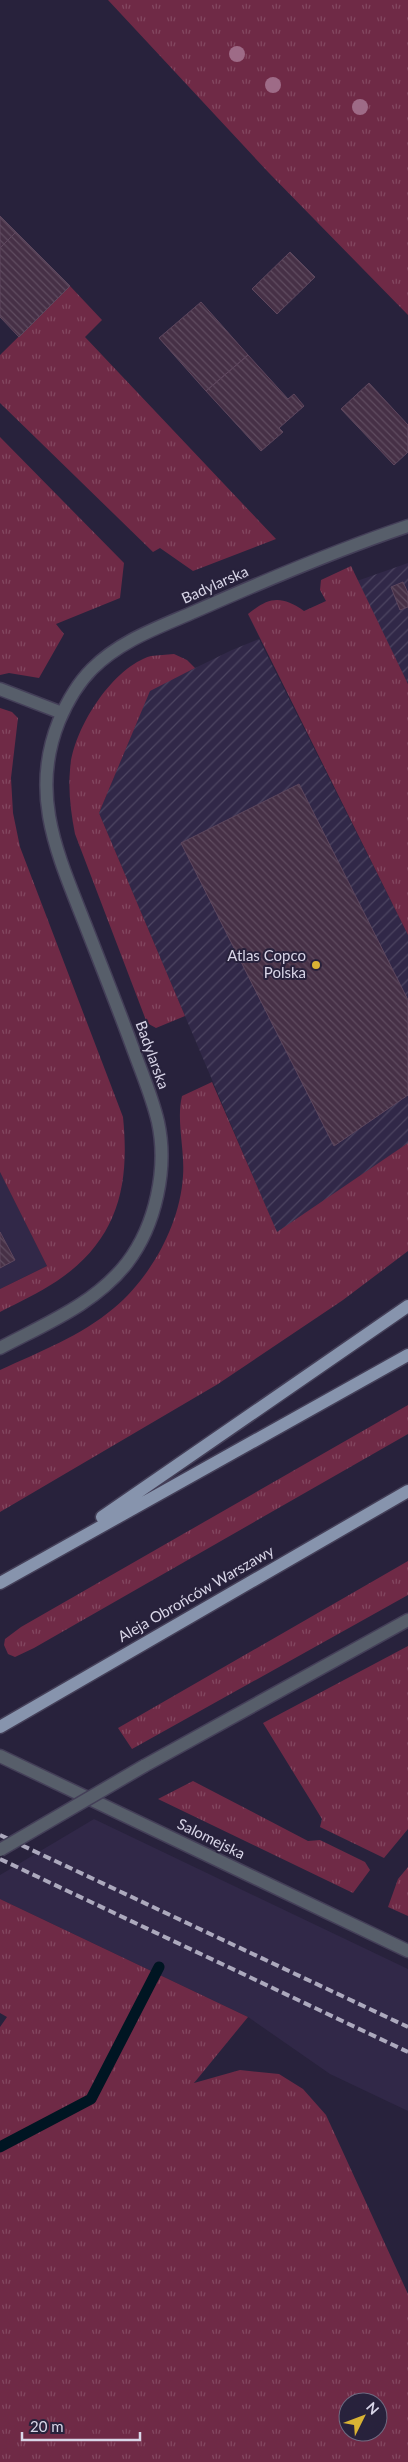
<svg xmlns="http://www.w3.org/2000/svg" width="408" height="2462" font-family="Lato,sans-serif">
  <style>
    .built { fill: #312848 }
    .industrial { fill: url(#industrial-furrows) }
    .grass { fill: url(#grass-tufts); fill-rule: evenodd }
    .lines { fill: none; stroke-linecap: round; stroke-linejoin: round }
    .stream { stroke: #001522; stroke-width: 11 }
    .building { fill: url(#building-back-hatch); stroke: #5e475e }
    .street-casing { stroke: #443f58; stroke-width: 15 }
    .primary-casing { stroke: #443f58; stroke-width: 15 }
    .street { stroke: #575e6a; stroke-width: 12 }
    .primary { stroke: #8794ad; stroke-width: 12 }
    .rail { stroke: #aca9bd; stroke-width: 4; stroke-dasharray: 8 4; stroke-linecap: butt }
    .street-bridge-casing { stroke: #443f58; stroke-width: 15; stroke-linecap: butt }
    .street-bridge { stroke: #575e6a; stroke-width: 12 }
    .tree { fill: #9e6b87 }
    .poi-dot { fill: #d9b334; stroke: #28223c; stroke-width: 2 }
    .labels { text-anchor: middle; stroke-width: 4; stroke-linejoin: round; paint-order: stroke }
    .street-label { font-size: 15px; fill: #d9d6e8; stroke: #28223c }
    .poi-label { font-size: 15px; fill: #d9d6e8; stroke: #28223c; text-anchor: end }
  </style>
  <defs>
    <pattern id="industrial-furrows" width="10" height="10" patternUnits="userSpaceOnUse" patternTransform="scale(1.25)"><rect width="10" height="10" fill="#312848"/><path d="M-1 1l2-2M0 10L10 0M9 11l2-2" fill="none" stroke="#4e4662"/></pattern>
    <pattern id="grass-tufts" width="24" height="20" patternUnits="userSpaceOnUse" patternTransform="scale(1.25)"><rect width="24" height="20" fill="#6f2a46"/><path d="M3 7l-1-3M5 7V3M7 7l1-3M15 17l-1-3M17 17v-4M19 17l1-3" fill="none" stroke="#834861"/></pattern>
    <pattern id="building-back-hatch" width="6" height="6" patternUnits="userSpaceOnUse" patternTransform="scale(1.25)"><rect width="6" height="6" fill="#463046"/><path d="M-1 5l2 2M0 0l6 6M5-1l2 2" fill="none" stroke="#604d61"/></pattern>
  </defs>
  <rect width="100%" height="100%" fill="#28223c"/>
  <path class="built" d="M0,1172L47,1266L0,1289Z
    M94,1819L408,1969V2111L330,2074L248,2017L0,1899V1875Z"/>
  <path class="industrial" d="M408,563V684L357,581Z
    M259,639L408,935V1143L277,1233L99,813L150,690L232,650Z"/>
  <path class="grass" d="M108,0H408V315L269,173Z
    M70,286L102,320L85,337L276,539L193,571L160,548L153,552L0,403V355Z
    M0,437L124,563L120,598L56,624L64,634L39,678L9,673L0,675Z
    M351,566L408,684V935L248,614C269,597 281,595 304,611L326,601L320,590L321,580Z
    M174,654L187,660L195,668L150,691L99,813L185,1016L156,1028L147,1023L75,834C71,813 68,791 70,770C72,731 112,667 151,656C158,655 166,655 174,654Z
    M0,708L12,712L18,718L11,778L13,813L20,847L123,1117C130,1186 118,1240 57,1281C39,1293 19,1302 0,1312V1289L47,1266L0,1172Z
    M212,1082L277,1232L408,1143V1251L343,1300L218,1384L0,1512V1370C39,1352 81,1336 114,1308C151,1277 180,1225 183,1176C185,1149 176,1121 182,1096Z
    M408,1405V1434L34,1648L15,1657L8,1654L4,1645L5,1639L21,1627Z
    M408,1561V1595L132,1749L118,1728Z
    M408,1646V1829L384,1858L320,1827L322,1819L263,1723Z
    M193,1781L308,1841L320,1840L365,1862L370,1870L353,1893L158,1799Z
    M408,1867V1916L388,1907L398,1879Z
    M0,1899L248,2017L194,2083L240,2070L279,2074L303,2089L326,2115L408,2294V2462H0V2027L7,2017L0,2013ZM348,2402H378V2432H348Z"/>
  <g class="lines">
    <path class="stream" d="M0,2147L91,2099L159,1967"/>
  </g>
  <path class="building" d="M0,216L16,232L0,248Z
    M16,232L70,286L19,337L0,317V248Z
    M290,252L315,277L277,314L252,289Z
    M201,302L248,355L206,391L159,338Z
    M248,355L288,399L294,394L304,406L279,428L283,432L261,451L206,391Z
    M369,383L408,425V452L394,465L341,409Z
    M403,582L408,593V607L400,610L391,587Z
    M299,784L408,1000V1095L334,1146L181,843Z
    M0,1232L15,1260L0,1268Z"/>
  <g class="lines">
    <g class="street-casing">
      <path id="street" d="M0,689L62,713
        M0,1348C45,1324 95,1304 127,1263C156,1225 168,1168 158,1122C152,1096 141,1071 132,1046C117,1005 101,965 85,924C58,855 29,795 59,721C67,702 77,684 92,669C121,640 160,627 196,611C266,580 336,550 408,526
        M0,1756L408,1951
        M144,1766L408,1620"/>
    </g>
    <g class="primary-casing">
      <path id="primary" d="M102,1517L408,1306
        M0,1583L408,1355
        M0,1727L408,1491"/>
    </g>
    <use href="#street" class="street"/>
    <use href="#primary" class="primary"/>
    <path class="rail" d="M0,1835L408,2027
      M0,1859L408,2052"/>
    <g class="street-bridge-casing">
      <path id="street-bridge" d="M0,1850L144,1766"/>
    </g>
    <use href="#street-bridge" class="street-bridge"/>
  </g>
  <g class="tree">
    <circle cx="237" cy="54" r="8"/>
    <circle cx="273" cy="85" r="8"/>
    <circle cx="360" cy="107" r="8"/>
  </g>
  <circle class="poi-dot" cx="316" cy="965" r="5"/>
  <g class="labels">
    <g class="street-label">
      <text transform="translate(215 585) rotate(-24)" y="5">Badylarska</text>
      <text transform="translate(152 1055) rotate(70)" y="5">Badylarska</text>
      <text transform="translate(196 1594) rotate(-30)" y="5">Aleja Obrońców Warszawy</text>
      <text transform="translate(211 1839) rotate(26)" y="5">Salomejska</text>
    </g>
    <g class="poi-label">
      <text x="306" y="961">Atlas Copco<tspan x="306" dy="17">Polska</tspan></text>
    </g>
  </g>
  <g transform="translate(363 2417) rotate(48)"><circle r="24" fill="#28223c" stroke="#6f6a81"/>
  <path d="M0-4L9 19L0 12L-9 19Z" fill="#d9b334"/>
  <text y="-8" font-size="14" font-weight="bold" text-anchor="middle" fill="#d9d6e8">N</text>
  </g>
  <path d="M22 2432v8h118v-8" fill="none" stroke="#d9d6e8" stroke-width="2.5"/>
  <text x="30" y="2432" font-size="15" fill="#d9d6e8" stroke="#28223c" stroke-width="4" paint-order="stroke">20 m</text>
</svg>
